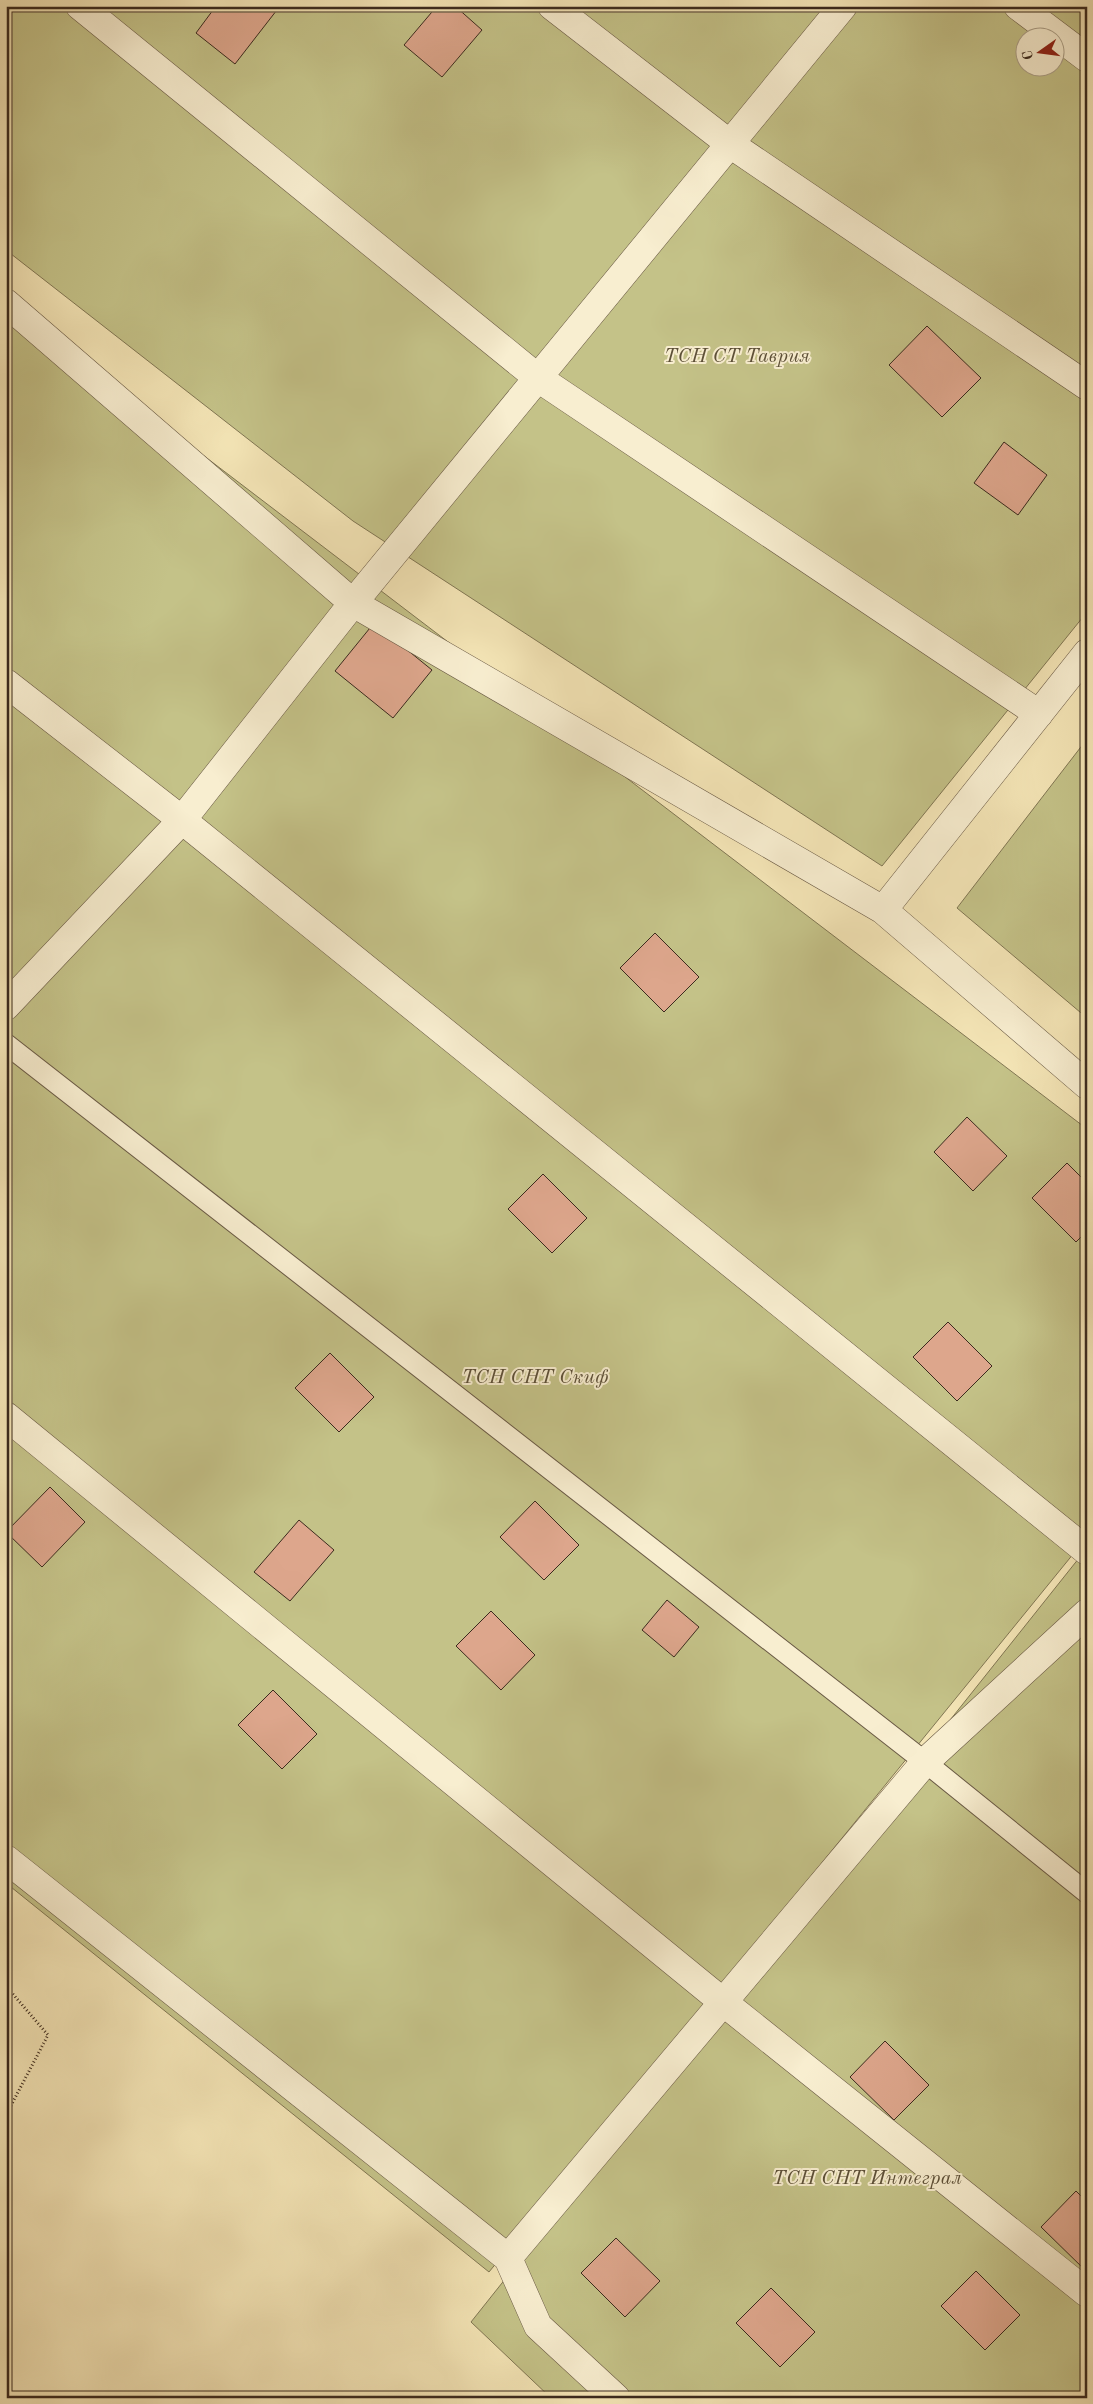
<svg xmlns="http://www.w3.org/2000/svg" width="1093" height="2404" font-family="'Old Standard TT',serif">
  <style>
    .green { fill: #c4c288; stroke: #807653; fill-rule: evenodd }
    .building { fill: #dda68c; stroke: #3b2a1e }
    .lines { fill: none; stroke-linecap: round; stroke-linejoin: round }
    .lane-casing { stroke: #695944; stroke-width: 22 }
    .street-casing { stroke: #695944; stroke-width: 29 }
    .path { stroke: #3b2a1e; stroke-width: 3; stroke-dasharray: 1 2.5; stroke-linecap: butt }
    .lane { stroke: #f8eed0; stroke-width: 20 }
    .street { stroke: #f8eed0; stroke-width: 28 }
    .labels { text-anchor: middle; stroke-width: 4; stroke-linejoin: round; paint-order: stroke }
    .park-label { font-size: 20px; font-style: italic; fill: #5d5038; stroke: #f8eed0 }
  </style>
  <rect width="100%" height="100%" fill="#f4e5b6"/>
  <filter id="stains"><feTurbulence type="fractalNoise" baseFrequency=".004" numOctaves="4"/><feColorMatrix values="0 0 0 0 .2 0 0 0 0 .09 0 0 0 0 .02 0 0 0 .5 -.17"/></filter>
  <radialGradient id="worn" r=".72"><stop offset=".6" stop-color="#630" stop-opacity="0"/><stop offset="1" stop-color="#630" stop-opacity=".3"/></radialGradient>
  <path class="green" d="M6,6H1087V612L882,866L353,521L6,250ZM1026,38H1056V68H1026Z
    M6,305L1087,1129V1537L489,2272L6,1883Z
    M1087,739V1018L957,908Z
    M1087,1548V2398H551L471,2322Z"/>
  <path class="building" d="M216,6H280L235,64L196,33Z
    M437,6H455L482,30L442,77L404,45Z
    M927,326L981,378L942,417L889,365Z
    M1004,442L1047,475L1018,515L974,483Z
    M374,623L432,670L393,718L335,671Z
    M655,933L699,977L664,1012L620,968Z
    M967,1117L1007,1156L973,1191L934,1152Z
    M1067,1163L1087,1183V1231L1076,1242L1032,1198Z
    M543,1174L587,1218L552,1253L508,1209Z
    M948,1322L992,1366L957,1401L913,1357Z
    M330,1353L374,1397L339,1432L295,1388Z
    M50,1487L85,1522L42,1567L6,1532Z
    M535,1501L579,1545L544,1580L500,1537Z
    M299,1520L334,1550L290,1601L254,1572Z
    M667,1600L699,1627L674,1657L642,1630Z
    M491,1611L535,1655L501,1690L456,1646Z
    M273,1690L317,1734L282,1769L238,1725Z
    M885,2041L929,2085L894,2120L850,2077Z
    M1076,2191L1087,2202L1086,2271L1041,2227Z
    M616,2238L660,2281L625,2317L581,2273Z
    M976,2271L1020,2315L985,2350L941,2306Z
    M771,2288L815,2332L780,2367L736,2323Z"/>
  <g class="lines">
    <g class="lane-casing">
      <path id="lane" d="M6,1044L925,1762L1087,1893"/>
    </g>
    <g class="street-casing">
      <path id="street" d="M80,6L538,378L1039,714
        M552,6L730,144L1087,386
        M1018,6L1087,58
        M6,303L353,603L883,910L1087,1085
        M6,683L182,820L1087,1551
        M883,910L1087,653
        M6,1006L182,820L353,603L843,6
        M6,1416L723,2002L1087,2293
        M6,1859L508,2258L538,2326L616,2398
        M508,2258L925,1762L1087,1613"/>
    </g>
    <path class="path" d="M6,1986L48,2035L6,2115"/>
    <use href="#lane" class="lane"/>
    <use href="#street" class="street"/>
  </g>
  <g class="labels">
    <g class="park-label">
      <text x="737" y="362">ТСН СТ Таврия</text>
      <text x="535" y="1383">ТСН СНТ Скиф</text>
      <text x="867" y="2184">ТСН СНТ Интеграл</text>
    </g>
  </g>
  <rect width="1093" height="2404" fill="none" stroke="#f4e5b6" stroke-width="25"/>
  <rect x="8" y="8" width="1078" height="2389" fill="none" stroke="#3b2a1e" stroke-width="2.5"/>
  <rect x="12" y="12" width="1068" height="2379" fill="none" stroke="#3b2a1e"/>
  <g transform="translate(1040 52) rotate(256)"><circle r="24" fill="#f8eed0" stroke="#aca089"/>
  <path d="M0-4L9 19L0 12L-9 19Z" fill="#8f2418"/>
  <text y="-8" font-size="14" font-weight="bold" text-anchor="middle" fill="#3b2a1e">С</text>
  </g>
  <rect width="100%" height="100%" filter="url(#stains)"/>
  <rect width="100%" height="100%" fill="url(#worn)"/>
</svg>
